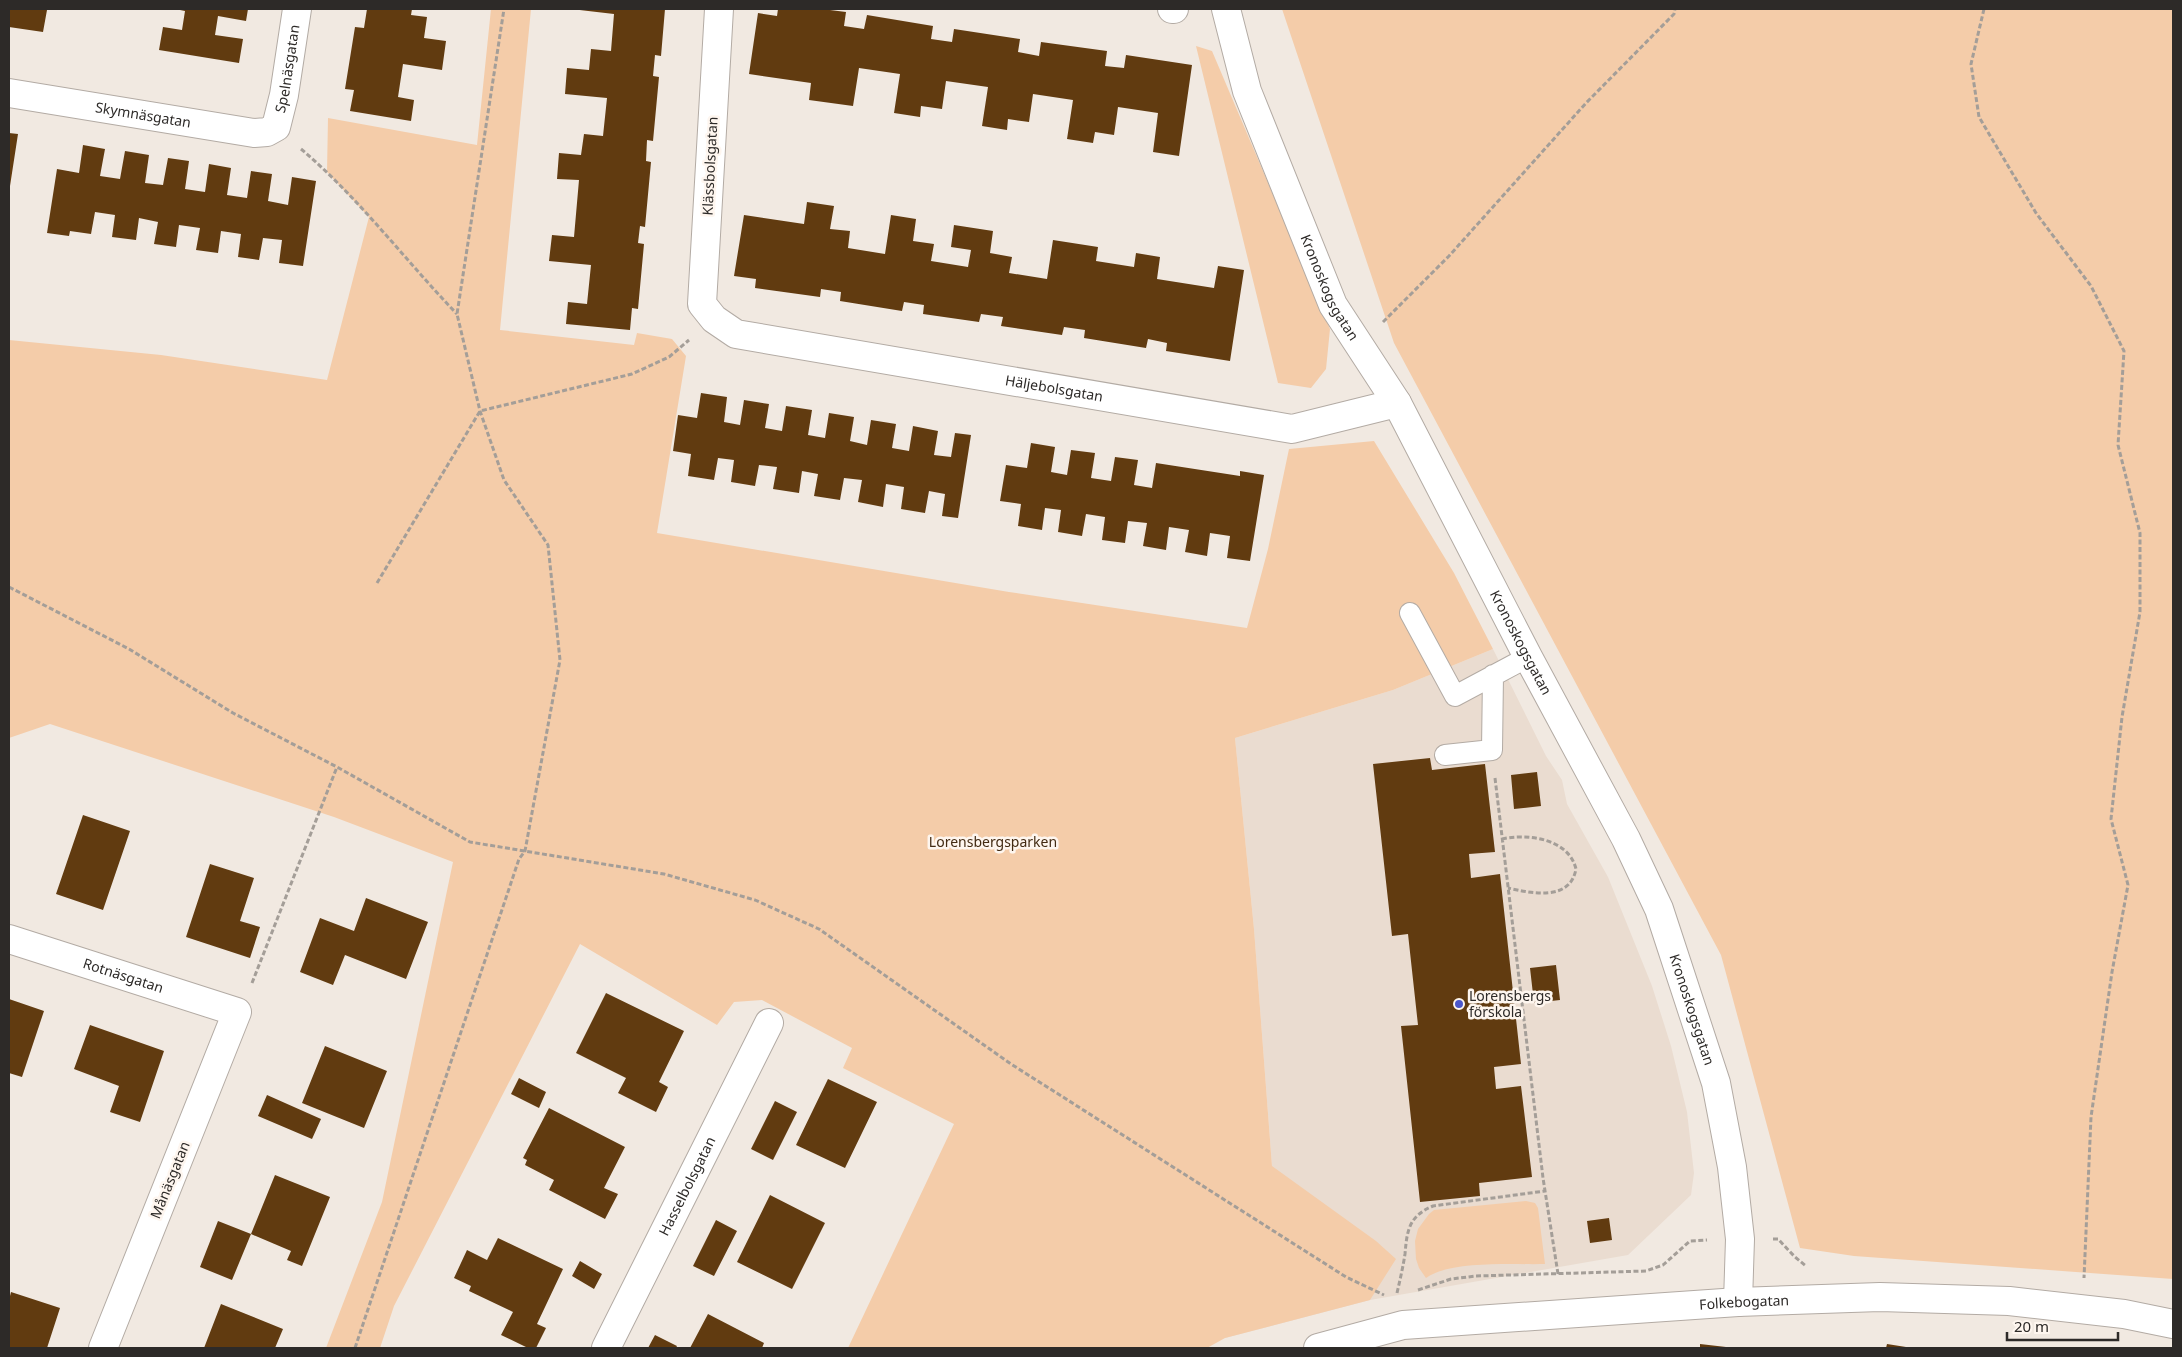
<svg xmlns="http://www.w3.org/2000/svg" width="2182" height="1357" font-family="'Noto Sans',sans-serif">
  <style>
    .built { fill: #eadcd0 }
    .green { fill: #f4cca9 }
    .building { fill: #613b10 }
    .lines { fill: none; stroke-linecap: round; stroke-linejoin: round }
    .service-casing { stroke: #b3aba4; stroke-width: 22 }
    .minor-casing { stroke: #b3aba4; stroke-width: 30 }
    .tertiary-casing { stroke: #b3aba4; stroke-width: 30 }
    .path { stroke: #a49e98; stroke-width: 3; stroke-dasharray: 5 2.5; stroke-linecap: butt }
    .service { stroke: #fff; stroke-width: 20 }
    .minor { stroke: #fff; stroke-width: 28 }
    .tertiary { stroke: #fff; stroke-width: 28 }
    .poi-dot { fill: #4a56cb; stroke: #fef6ef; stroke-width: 2 }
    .labels { text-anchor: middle; stroke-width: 5; stroke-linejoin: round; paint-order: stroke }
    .street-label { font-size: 14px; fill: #2d2a28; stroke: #fef6ef }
    .park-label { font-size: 14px; fill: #432b13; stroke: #fef6ef }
    .poi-label { font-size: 14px; fill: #2d2a28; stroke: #fef6ef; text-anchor: start }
  </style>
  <rect width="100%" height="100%" fill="#f1e9e1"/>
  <path class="built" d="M1493,649L1546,756L1562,780L1567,804L1608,877L1652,986L1671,1046L1687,1112L1694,1173L1691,1195L1628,1255L1370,1300L1225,1338L1272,1166L1254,929L1235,738L1393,690Z"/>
  <path class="green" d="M491,9H531L500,330L634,345L637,333L672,339L686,356L657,533L1009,592L1247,628L1268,549L1289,449L1374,441L1454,573L1493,649L1393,690L1235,738L1254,929L1272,1166L1376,1241L1396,1259L1370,1300L1225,1338L1207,1348H848L954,1124L843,1068L852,1048L762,1000L734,1002L717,1025L580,944L394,1306L380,1348H326L382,1202L453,862L334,817L50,724L9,738V340L161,355L327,380L369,217L327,172L328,118L477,145Z
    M1282,9H2173V1279L1854,1256L1800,1248L1721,955L1394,343Z
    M1196,46L1212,51L1330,329L1326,369L1311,388L1278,383Z
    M1526,1201L1535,1203L1538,1208L1545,1264C1514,1265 1451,1260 1426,1278L1419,1268L1416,1259L1415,1241L1418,1229L1429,1214L1434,1210Z"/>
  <path class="building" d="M9,9L47,10L43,32L9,27Z
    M175,9H248L246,21L218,16L215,35L243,39L239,63L159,50L163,27L182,30L185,11Z
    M367,9H412L411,15L427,17L424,38L446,41L442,70L403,64L398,97L414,100L411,121L350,111L354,90L345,89L355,27L364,28Z
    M571,9H665L661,56L655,55L653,76L659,77L653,141L647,140L646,161L651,162L645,227L640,226L638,243L644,244L638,309L632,308L630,330L566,324L568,302L587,304L591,265L549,261L552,235L574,237L579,180L557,179L559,153L581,155L584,134L603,136L607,98L565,94L567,68L589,70L591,49L611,51L614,14Z
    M778,9H822L846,12L844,26L864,29L867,15L933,26L931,39L952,42L954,29L1020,39L1018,52L1039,56L1041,42L1107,51L1105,66L1124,68L1126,55L1192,65L1179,156L1153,152L1158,113L1118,107L1114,135L1095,132L1093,143L1067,139L1073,100L1033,94L1029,122L1008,119L1007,130L982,126L988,87L946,81L942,109L921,106L920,117L894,113L900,74L859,68L853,106L809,100L811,83L749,74L758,13L777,16Z
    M9,133L18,134L10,186H9Z
    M83,145L105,149L100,176L120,179L125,151L149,155L145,183L163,185L168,158L189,161L185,189L205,192L209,164L231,168L227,195L247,198L251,171L272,174L268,201L288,205L292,177L316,181L303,266L279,263L282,240L263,238L259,260L238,257L241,234L221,231L218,253L196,250L200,228L179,225L176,247L154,244L158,222L139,218L136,240L112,237L115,215L95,212L91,234L70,231L69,236L47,233L57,169L79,173Z
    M807,202L834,206L830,229L850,231L848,248L885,254L891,215L916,219L913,241L934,244L931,261L968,267L971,250L951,247L954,225L993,231L990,253L1012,257L1009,273L1047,279L1053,240L1098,247L1096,261L1134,267L1136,253L1160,257L1157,279L1214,288L1218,266L1244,270L1230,361L1166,351L1167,343L1148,339L1146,348L1084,338L1085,330L1064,327L1062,335L1001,326L1003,317L981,314L979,322L923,314L924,305L904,302L902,311L840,301L841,292L821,289L820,297L755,288L756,279L734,276L744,215L804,224Z
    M701,393L727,397L724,422L740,425L744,400L769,404L765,428L782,431L786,406L812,410L808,435L825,438L829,413L854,417L850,441L867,445L871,420L896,424L892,448L909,451L913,426L938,431L934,455L951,457L955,433L971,435L958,518L942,516L945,494L929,491L925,513L901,509L904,487L886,484L883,507L858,502L862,480L844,478L840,500L814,496L818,474L802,471L799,493L773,489L777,467L759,465L755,486L731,482L734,460L718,458L714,480L688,476L691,454L673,451L678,415L697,418Z
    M1031,443L1055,447L1051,472L1067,475L1071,450L1095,453L1091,478L1111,481L1115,457L1138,460L1134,485L1152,488L1156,463L1240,476V471L1264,475L1250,561L1227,558L1230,536L1210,533L1207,556L1185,552L1189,530L1169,527L1166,550L1143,546L1147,523L1128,521L1125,543L1102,540L1105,517L1086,514L1082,536L1058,532L1061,510L1045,508L1042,530L1018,526L1021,504L1000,501L1006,465L1027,468Z
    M1430,758L1432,770L1485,764L1495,852L1469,854L1471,878L1500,874L1521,1064L1494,1067L1496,1089L1521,1086L1532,1177L1479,1183L1480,1196L1420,1202L1401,1026L1418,1025L1408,934L1392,936L1373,764Z
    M1537,772L1541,806L1514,809L1511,775Z
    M83,815L130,831L103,910L56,894Z
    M210,864L254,878L240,921L260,927L250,958L186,937Z
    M366,898L428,922L406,979L345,955L333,985L300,972L320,918L354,931Z
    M1556,965L1560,1000L1534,1003L1530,968Z
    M606,993L684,1031L659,1082L668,1087L656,1112L618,1093L626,1078L576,1053Z
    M9,999L44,1011L22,1077L9,1073Z
    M90,1025L164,1051L140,1122L110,1112L119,1086L74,1069Z
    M325,1046L387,1071L364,1128L302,1103Z
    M519,1078L546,1092L539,1108L511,1094Z
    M828,1079L877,1102L845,1168L796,1145Z
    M267,1095L321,1119L312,1139L258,1116Z
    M775,1101L797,1112L773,1160L751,1149Z
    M549,1108L625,1147L604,1188L618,1194L605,1219L549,1190L554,1180L525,1165L527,1160L523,1158Z
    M275,1175L330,1197L302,1266L287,1260L291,1251L251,1234Z
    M770,1195L825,1223L792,1289L737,1262Z
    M1609,1218L1612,1240L1590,1243L1587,1221Z
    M716,1220L737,1231L714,1276L693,1266Z
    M218,1221L251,1234L232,1280L200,1267Z
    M498,1238L563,1269L537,1324L546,1328L536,1348H528L501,1335L513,1312L469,1291L471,1286L454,1278L467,1250L487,1260Z
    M580,1261L602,1274L594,1289L572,1276Z
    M11,1292L60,1308L47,1348H9V1300Z
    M221,1304L283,1329L275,1348H204Z
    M708,1314L764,1343L762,1348H690Z
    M655,1335L677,1346L676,1348H648Z
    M1700,1344L1726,1347V1348H1700Z
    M1887,1344L1906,1347L1905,1348H1886Z"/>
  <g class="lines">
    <g class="service-casing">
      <path id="service" d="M1410,613L1455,696L1528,657
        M1445,755L1492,750L1493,675"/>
    </g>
    <g class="minor-casing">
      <g id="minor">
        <path id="s1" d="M719,9L702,304L714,319L736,334L1292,429L1397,403"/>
        <path d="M1172,9H1174"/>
        <path id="s2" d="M9,93L254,133L267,132L276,127L284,95L297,9"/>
        <path id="s3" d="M9,939L237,1012L103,1348"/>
        <path id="s4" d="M606,1348L769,1023"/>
      </g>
    </g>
    <g class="tertiary-casing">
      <g id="tertiary">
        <path id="s5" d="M1226,9L1247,91L1333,305L1397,403L1528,657L1626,839L1659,909L1716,1083L1732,1167L1740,1239L1738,1302"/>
        <path id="s6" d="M1318,1348L1403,1325L1738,1302L1880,1297L2009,1301L2124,1314L2173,1324"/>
      </g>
    </g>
    <path class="path" d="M1984,9L1971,64L1979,117L2036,213L2091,286L2124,351L2118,445L2140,533V612L2122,717L2111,819L2128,885L2112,972L2091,1117L2084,1278
      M301,149C358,197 405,260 457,314
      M1383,322L1449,256L1586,103L1674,14L1675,9
      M377,583L480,411L632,374L669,357L689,340
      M9,587L129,649L233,713L337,767L470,842L664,874L755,900L819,929L1011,1064L1346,1277L1384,1295
      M1495,778L1543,1178L1558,1274
      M1502,839C1528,833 1569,839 1576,869C1570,902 1531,893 1508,888
      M252,983L337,767
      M1773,1239H1778L1795,1257L1806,1266
      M1418,1290L1451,1279L1476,1276L1646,1271L1663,1265L1690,1241L1707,1240
      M1397,1293C1400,1280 1403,1267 1405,1254C1407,1230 1409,1216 1433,1206L1545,1191
      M355,1348L519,859L525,851L560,660L548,545L504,480L480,411L457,314L504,9"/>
    <use href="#service" class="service"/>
    <use href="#minor" class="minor"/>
    <use href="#tertiary" class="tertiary"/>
  </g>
  <circle class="poi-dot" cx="1459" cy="1004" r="5"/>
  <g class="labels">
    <g class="street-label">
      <text dy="5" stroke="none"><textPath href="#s2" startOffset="331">Spelnäsgatan</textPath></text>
      <text dy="5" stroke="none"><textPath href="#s2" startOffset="136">Skymnäsgatan</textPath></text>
      <text transform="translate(710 166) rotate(-87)" y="5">Klässbolsgatan</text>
      <text dy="5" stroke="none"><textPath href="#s5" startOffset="298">Kronoskogsgatan</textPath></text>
      <text dy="5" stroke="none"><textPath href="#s1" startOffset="664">Häljebolsgatan</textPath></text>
      <text dy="5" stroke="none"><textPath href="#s5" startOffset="702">Kronoskogsgatan</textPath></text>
      <text dy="5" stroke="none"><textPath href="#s3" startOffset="120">Rotnäsgatan</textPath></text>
      <text dy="5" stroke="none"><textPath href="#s5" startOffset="1108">Kronoskogsgatan</textPath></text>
      <text transform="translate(170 1180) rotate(-68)" y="5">Månäsgatan</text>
      <text dy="5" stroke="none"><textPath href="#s4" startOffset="181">Hasselbolsgatan</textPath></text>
      <text dy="5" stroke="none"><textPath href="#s6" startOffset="430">Folkebogatan</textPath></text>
    </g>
    <g class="park-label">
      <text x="993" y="847">Lorensbergsparken</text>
    </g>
    <g class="poi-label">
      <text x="1469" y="1001">Lorensbergs<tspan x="1469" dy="16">förskola</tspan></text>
    </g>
  </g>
  <rect width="2182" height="1357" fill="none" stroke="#2d2a28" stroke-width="20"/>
  <path d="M2007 1332v8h111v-8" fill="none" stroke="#2d2a28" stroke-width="2.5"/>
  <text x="2014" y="1332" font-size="15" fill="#2d2a28" stroke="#fef6ef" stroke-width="4" paint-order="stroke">20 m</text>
</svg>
